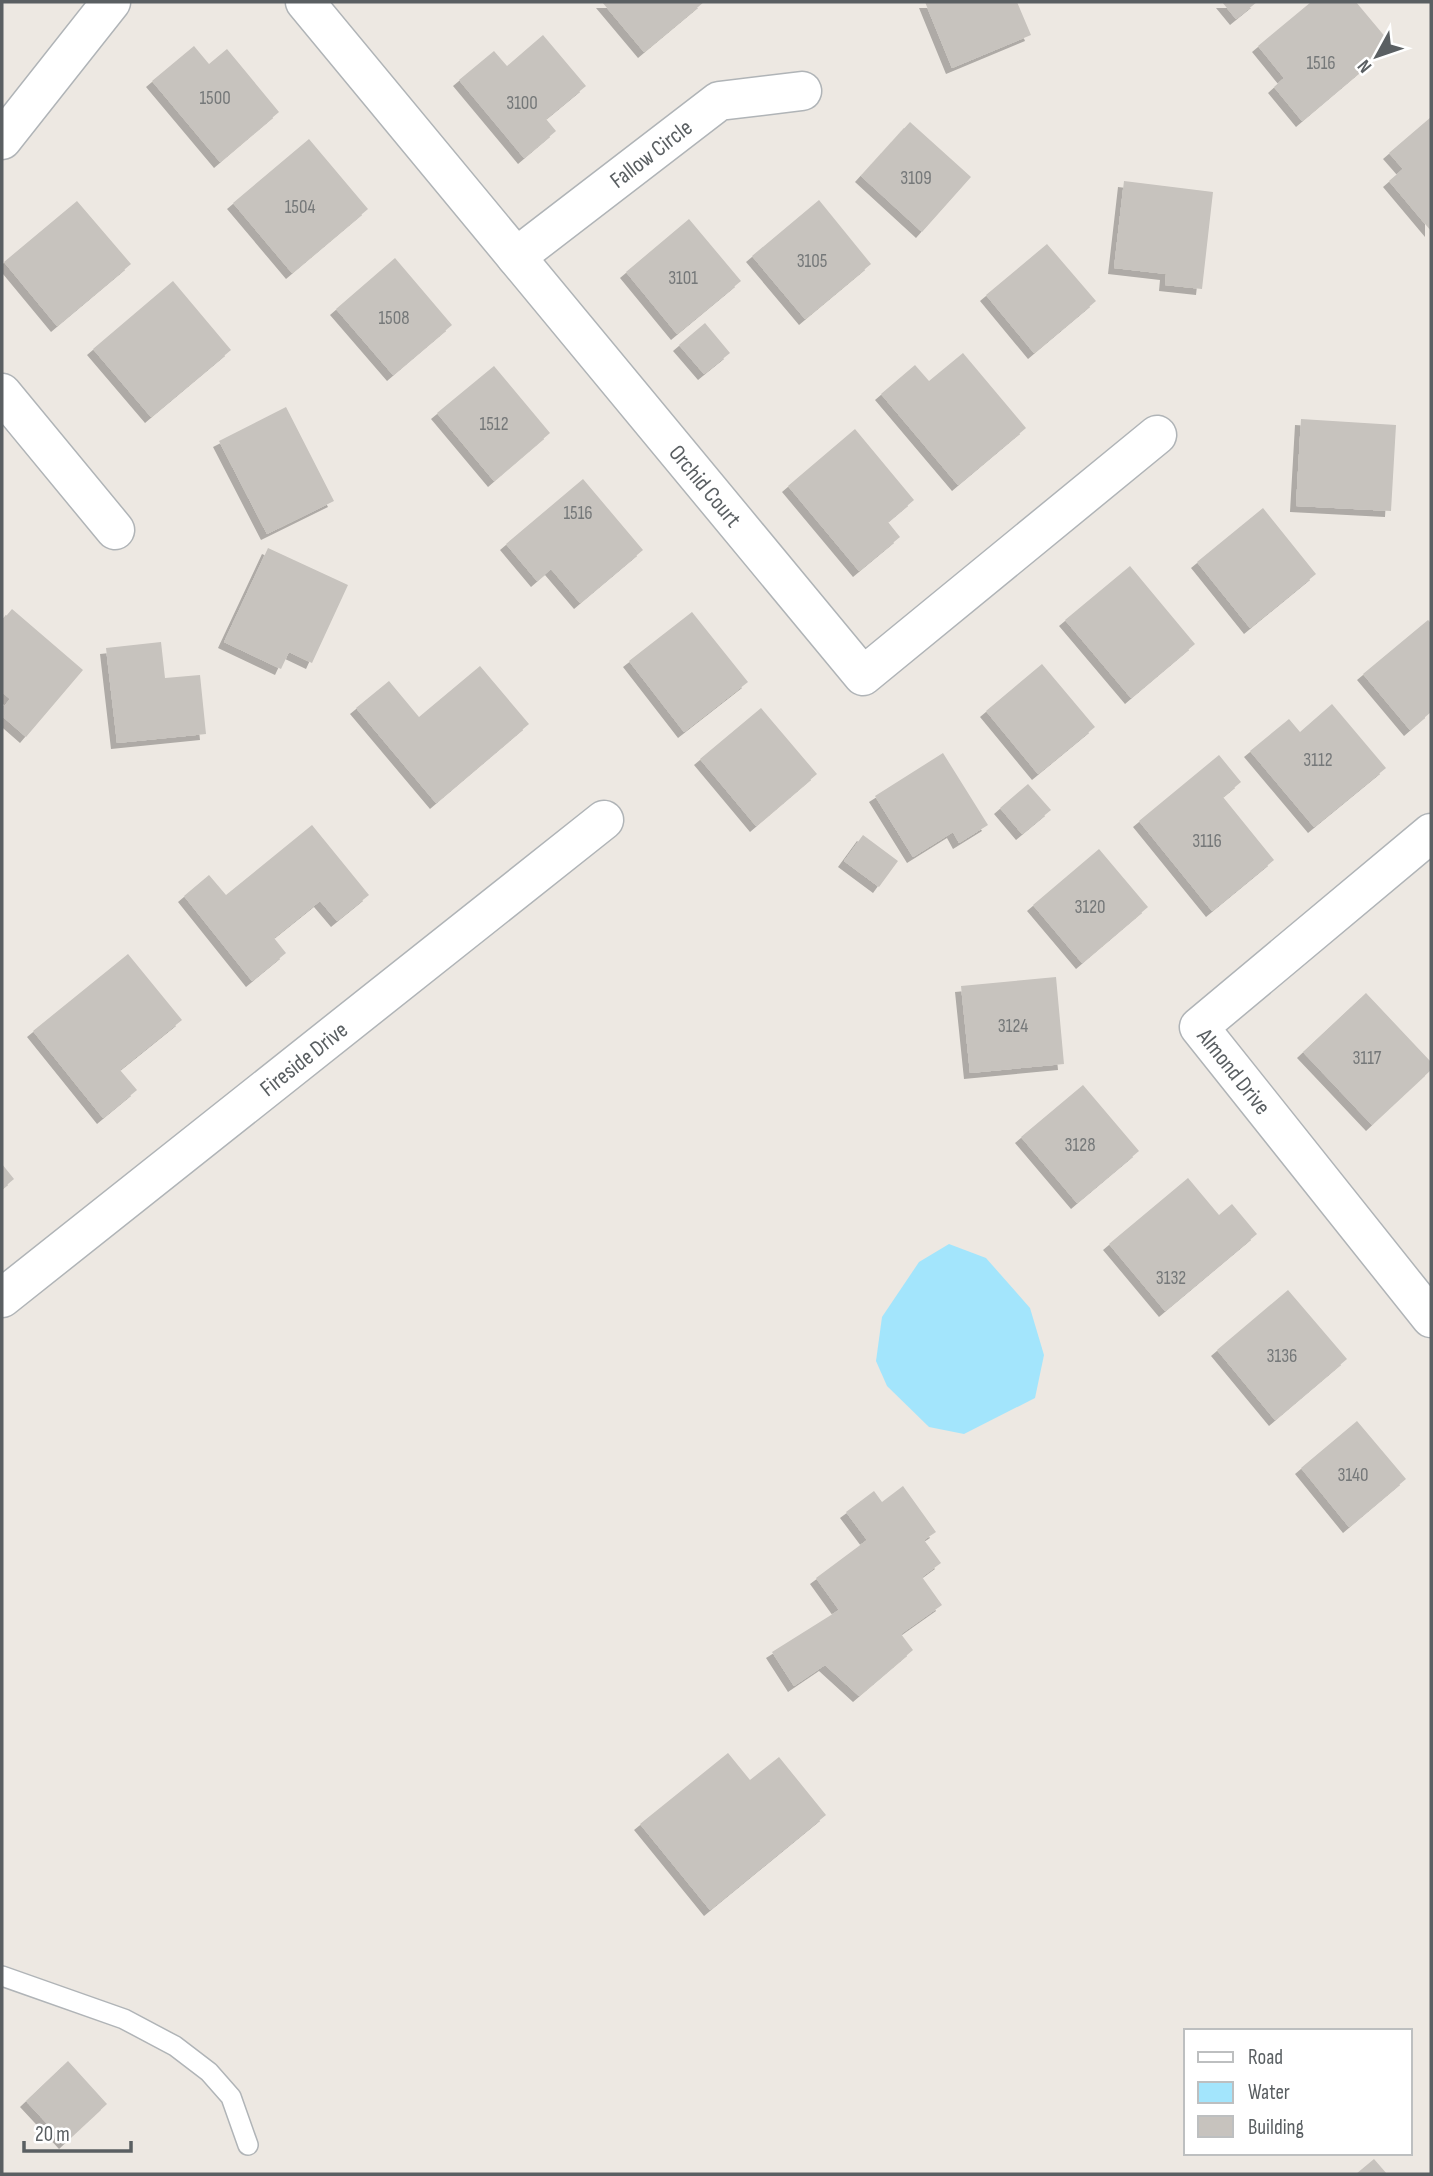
<svg xmlns="http://www.w3.org/2000/svg" width="1433" height="2176" font-family="'Sofia Sans Condensed',sans-serif">
  <style>
    .water { fill: #a3e5fc }
    .building { fill: #c7c3be; filter: url(#shadow) }
    .lines { fill: none; stroke-linecap: round; stroke-linejoin: round }
    .lane-casing { stroke: #b0b4b7; stroke-width: 22 }
    .street-casing { stroke: #b0b4b7; stroke-width: 41 }
    .lane { stroke: #fff; stroke-width: 19 }
    .street { stroke: #fff; stroke-width: 38 }
    .labels { text-anchor: middle; stroke-width: 5; stroke-linejoin: round; paint-order: stroke }
    .number-label { font-size: 19px; fill: #757879 }
    .street-label { font-size: 23px; fill: #5a5f62; stroke: #fff }
  </style>
  <defs>
    <filter id="shadow"><feDropShadow dx="-6" dy="6" stdDeviation="0" flood-color="#0004"/></filter>
  </defs>
  <rect width="100%" height="100%" fill="#ede8e2"/>
  <path class="water" d="M949,1244L986,1258L1030,1308L1044,1355L1035,1398L964,1434L929,1427L887,1386L876,1361L882,1317L919,1262Z"/>
  <path class="building" d="M602,2H704L644,52Z
    M925,2H1017L1031,35L952,68Z
    M1222,2H1257L1236,19Z
    M1311,2H1356L1392,45L1302,121L1274,87L1284,78L1258,46Z
    M543,35L586,86L546,119L556,131L524,158L459,80L494,51L507,66Z
    M194,46L209,64L227,49L279,112L220,162L152,81Z
    M1431,117V231L1389,181L1403,169L1389,153Z
    M910,122L971,177L922,232L861,176Z
    M309,139L368,209L292,273L233,203Z
    M1124,181L1213,192L1202,289L1165,285L1166,274L1114,268Z
    M819,200L871,264L805,319L752,256Z
    M77,201L131,264L57,326L4,262Z
    M689,219L741,281L677,334L626,272Z
    M1047,244L1096,301L1034,353L986,295Z
    M395,258L452,325L393,375L336,309Z
    M173,281L231,350L151,417L93,349Z
    M705,323L730,353L704,374L679,345Z
    M963,353L1026,428L958,485L881,394L915,365L929,381Z
    M494,366L550,433L494,481L437,413Z
    M286,407L334,501L267,534L219,441Z
    M1301,419L1396,425L1391,511L1296,506Z
    M855,429L914,500L888,522L900,537L859,571L788,486Z
    M583,479L643,550L580,603L551,569L537,581L506,544Z
    M1263,508L1316,574L1250,628L1197,562Z
    M268,548L348,585L312,663L289,652L281,669L224,642Z
    M1130,566L1195,644L1131,698L1065,620Z
    M12,609L83,670L26,737L2,716V709L10,699L2,692V621Z
    M692,612L748,682L684,732L629,661Z
    M1428,620L1431,623V712L1410,730L1363,674Z
    M161,642L165,678L200,675L206,734L117,743L106,648Z
    M1042,664L1095,727L1038,774L986,711Z
    M480,666L529,724L436,803L356,708L389,681L419,717Z
    M1332,704L1386,768L1314,827L1250,751L1289,719L1300,732Z
    M761,708L817,774L756,826L700,759Z
    M943,753L988,825L959,843L953,832L913,857L875,796Z
    M1219,755L1241,782L1223,797L1274,860L1212,911L1139,821Z
    M1028,784L1051,810L1022,834L1000,808Z
    M312,825L369,895L337,921L320,901L274,938L286,953L252,981L184,896L209,875L226,895Z
    M863,835L898,861L879,887L844,861Z
    M1099,849L1148,907L1082,963L1033,905Z
    M128,954L182,1020L120,1070L137,1090L103,1118L33,1031Z
    M1056,977L1064,1064L970,1073L961,986Z
    M1366,993L1431,1062V1070L1372,1125L1303,1052Z
    M1083,1085L1139,1151L1077,1203L1021,1137Z
    M2,1164L14,1179L2,1189Z
    M1188,1178L1219,1215L1232,1204L1257,1234L1165,1311L1109,1244Z
    M1288,1290L1347,1359L1275,1420L1217,1350Z
    M1357,1421L1406,1479L1349,1527L1301,1468Z
    M903,1486L936,1532L924,1540L941,1563L922,1577L942,1605L901,1634L913,1650L859,1696L825,1665L794,1686L772,1652L839,1610L816,1578L867,1540L846,1512L874,1491L882,1502Z
    M728,1753L750,1780L779,1757L826,1815L710,1910L640,1824Z
    M68,2061L107,2104L65,2143L26,2101Z
    M1374,2159L1387,2174H1356Z"/>
  <g class="lines">
    <g class="lane-casing">
      <path id="lane" d="M2,1976L124,2019L175,2046L209,2072L231,2097L248,2145"/>
    </g>
    <g class="street-casing">
      <g id="street">
        <path id="s1" d="M305,2L863,676L1157,435"/>
        <path d="M2,140L111,2"/>
        <path id="s2" d="M516,257L719,101L802,91"/>
        <path d="M2,393L115,530"/>
        <path id="s3" d="M1431,833L1199,1027L1431,1318"/>
        <path id="s4" d="M2,1298L604,820"/>
      </g>
    </g>
    <use href="#lane" class="lane"/>
    <use href="#street" class="street"/>
  </g>
  <g class="labels">
    <g class="number-label">
      <text x="1321" y="69">1516</text>
      <text x="215" y="104">1500</text>
      <text x="522" y="109">3100</text>
      <text x="916" y="184">3109</text>
      <text x="300" y="213">1504</text>
      <text x="812" y="267">3105</text>
      <text x="683" y="284">3101</text>
      <text x="394" y="324">1508</text>
      <text x="494" y="430">1512</text>
      <text x="578" y="519">1516</text>
      <text x="1318" y="766">3112</text>
      <text x="1207" y="847">3116</text>
      <text x="1090" y="913">3120</text>
      <text x="1013" y="1032">3124</text>
      <text x="1367" y="1064">3117</text>
      <text x="1080" y="1151">3128</text>
      <text x="1171" y="1284">3132</text>
      <text x="1282" y="1362">3136</text>
      <text x="1353" y="1481">3140</text>
    </g>
    <g class="street-label">
      <text dy="8" stroke="none"><textPath href="#s2" startOffset="170">Fallow Circle</textPath></text>
      <text dy="8" stroke="none"><textPath href="#s1" startOffset="628">Orchid Court</textPath></text>
      <text dy="8" stroke="none"><textPath href="#s4" startOffset="385">Fireside Drive</textPath></text>
      <text dy="8" stroke="none"><textPath href="#s3" startOffset="359">Almond Drive</textPath></text>
    </g>
  </g>
  <rect width="1433" height="2176" fill="none" stroke="#5a5f62" stroke-width="7"/>
  <rect x="1184" y="2029" width="228" height="126" fill="#ffffff" stroke="#bdbfc0" stroke-width="2"/>
  <rect x="1198" y="2052" width="35" height="10" fill="#ffffff" stroke="#bdbfc0" stroke-width="2"/>
  <text x="1248" y="2064" font-size="21" fill="#5a5f62">Road</text>
  <rect x="1198" y="2082" width="35" height="21" fill="#a3e5fc" stroke="#bdbfc0" stroke-width="2"/>
  <text x="1248" y="2099" font-size="21" fill="#5a5f62">Water</text>
  <rect x="1198" y="2116" width="35" height="21" fill="#c7c3be" stroke="#bdbfc0" stroke-width="2"/>
  <text x="1248" y="2134" font-size="21" fill="#5a5f62">Building</text>
  <g transform="translate(1377 56) rotate(230)" stroke="#ffffff" stroke-width="5" paint-order="stroke">
  <path d="M0-5L12 26L0 18L-12 26Z" fill="#5a5f62"/>
  <text y="-10" font-size="19" font-weight="bold" text-anchor="middle" fill="#5a5f62">N</text>
  </g>
  <path d="M24 2141v10h107v-10" fill="none" stroke="#5a5f62" stroke-width="3.5"/>
  <text x="35" y="2141" font-size="21" fill="#5a5f62" stroke="#ffffff" stroke-width="5" paint-order="stroke">20 m</text>
</svg>
